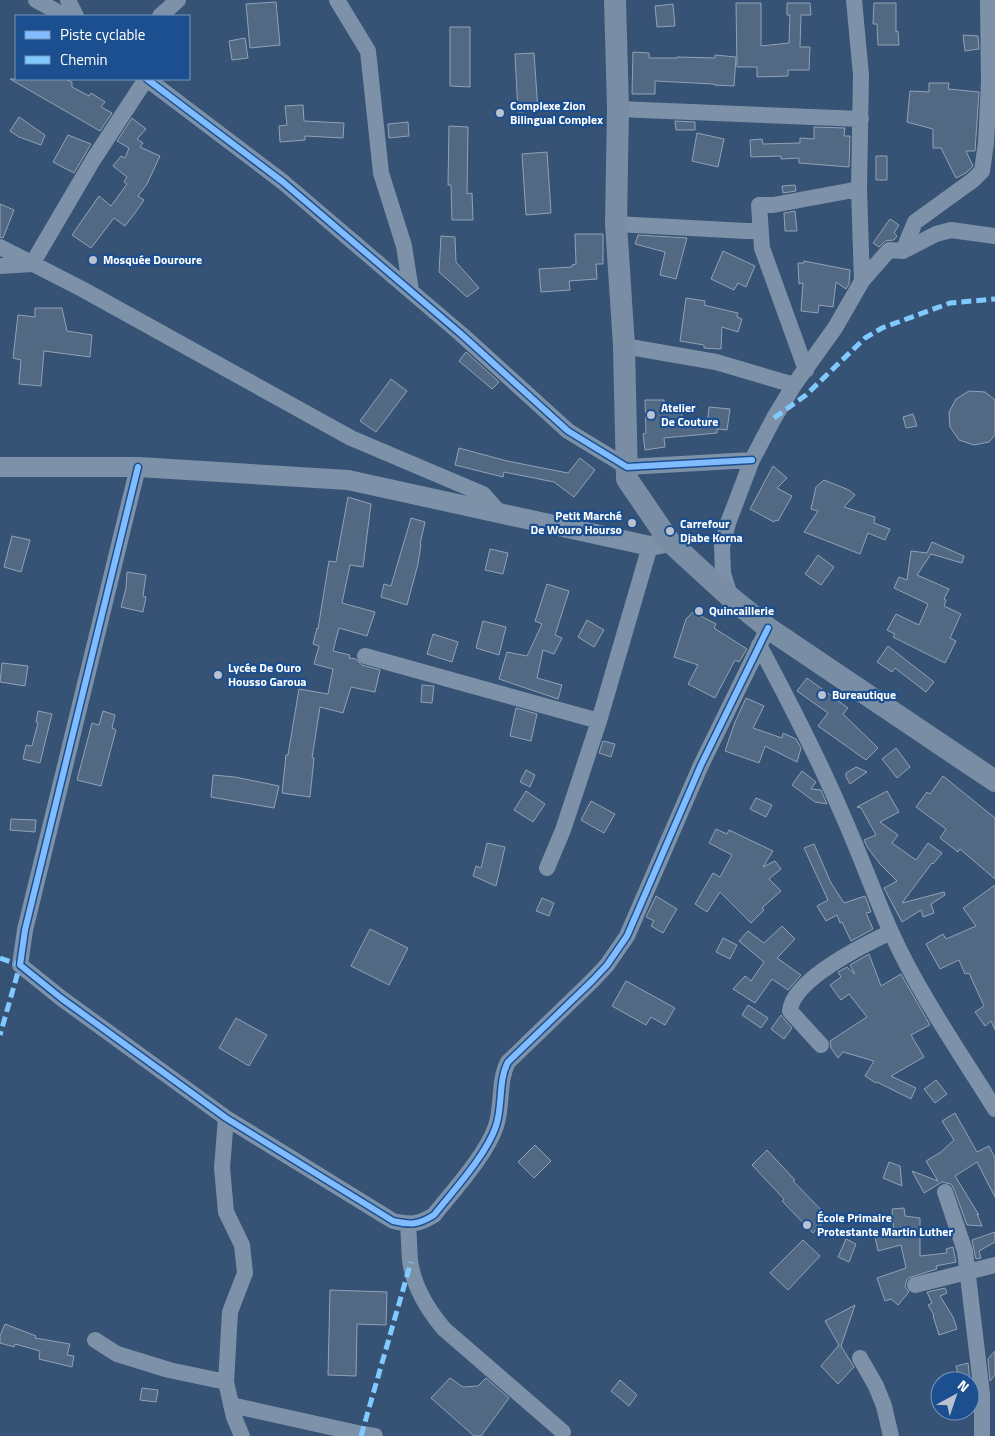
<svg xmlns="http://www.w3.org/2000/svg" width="995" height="1436" font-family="'Titillium Web',sans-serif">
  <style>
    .building { fill: #526984; stroke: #92a2b6 }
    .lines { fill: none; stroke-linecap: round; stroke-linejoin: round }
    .minor { stroke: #7d92a8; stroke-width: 16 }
    .tertiary { stroke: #7d92a8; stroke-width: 20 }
    .secondary { stroke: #798da4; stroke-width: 22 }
    .quiet { stroke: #80caff; stroke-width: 5; stroke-dasharray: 10 5; stroke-linecap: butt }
    .cycleway-casing { stroke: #1b4f8f; stroke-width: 9 }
    .cycleway { stroke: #80bcff; stroke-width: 6 }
    .poi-dot { fill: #b9c2ce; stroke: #1b4f8f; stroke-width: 2 }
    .labels { text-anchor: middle; stroke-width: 4.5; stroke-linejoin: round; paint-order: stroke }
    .poi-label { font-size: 12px; font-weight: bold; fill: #fff; stroke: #1b4f8f; text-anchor: start }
  </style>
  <rect width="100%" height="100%" fill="#365274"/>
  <path class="building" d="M276,2L280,45L250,48L246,4Z
    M736,3H761V46L789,43L790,15H787V3H810L811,15H801L800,47H810L809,70H788V76L757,77V67H737Z
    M874,3H896V32L898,31L899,45H878L877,24H873Z
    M673,4L675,26L657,27L655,6Z
    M450,27H470V87L450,86Z
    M963,35L978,36L979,49L965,51Z
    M245,38L248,58L232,60L229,41Z
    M633,52L649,53V58H677V57L715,58V55L736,57L734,86L714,85V84L655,81V94H632Z
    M534,53L538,111L518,112L515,54Z
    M10,79H65L72,82V87L89,96L91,93L105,102L101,107L112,113L100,131Z
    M929,83H949L948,89L979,92L975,151H966L973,166L966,173L956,178L941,148H933V129L907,122L910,91L929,92Z
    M303,105L304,121L344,123L343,138L305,136V140L280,142L279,126L287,125L285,106Z
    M19,117L45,135L41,145L19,137L10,131Z
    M132,118L146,129L137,139L143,143L140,147L160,156L147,184L138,196L144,200L135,213L125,226L114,218L91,248L72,235L99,196L111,206L127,184L124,182L127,177L113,166L121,156L125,158L129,148L117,141Z
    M675,121L695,122V130H676Z
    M408,122L409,136L389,138L388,124Z
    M449,126L468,127L467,194L472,193L473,220H452L451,185H448Z
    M814,127L845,128L844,136H850L849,167L799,163V158L781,159V156L751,157L750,140L762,139L763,144L800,143V138L814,139Z
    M697,133L724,139L718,167L692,161Z
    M68,135L91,144L74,173L53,162Z
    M547,152L551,213L526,215L522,154Z
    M876,156H887V180H876Z
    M795,185L796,191L783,193L782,186Z
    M0,204L14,210L3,238L0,237Z
    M795,211L797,231H785L784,213Z
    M890,219L899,225L894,233L897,236L894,240L885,241L879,247L873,243Z
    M575,234H603V264H596L597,279L569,281L570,290L541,292L539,269L572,267V265L576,264Z
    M638,235L687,238L676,279L660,275L665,252L635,244Z
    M441,236L455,237L456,262L479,288L467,297L439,272Z
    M723,251L755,266L746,287L738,283L734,290L711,279Z
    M804,261L850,270L849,284L846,289L836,282L833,307L819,305L818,313L801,311L803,283L799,284L798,263H804Z
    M686,298L705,301L704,305L738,313L737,317L742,319L738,332L722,327L721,349L704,348V345L680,341Z
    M35,308H62L67,331L92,335L90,357L44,351L41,386L19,384L21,360L13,358L18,315L35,317Z
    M466,352L499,382L492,389L459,361Z
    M391,379L407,391L376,432L360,421Z
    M969,391L985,392L995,400V435L989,442L974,445L959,440L950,427L949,412L956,399Z
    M645,400H664V406H682V424L707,425L709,407L730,409L727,430L717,429V433L664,438L665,447L645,450L643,434L646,433Z
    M913,414L917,426L906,428L903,417Z
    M459,448L507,461L568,473L580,458L595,470L574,497L554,482L504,472L503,477L455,465Z
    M773,466L787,478L777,488L792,496L778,521L776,520L774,522L750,509Z
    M824,480L849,490L855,495L844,507L875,517L874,523L890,529L885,540L868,533L860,554L804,532L818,511L811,509L816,487Z
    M348,497L371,504L363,567L350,565L342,603L375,612L367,636L339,628L333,651L350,655L349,658L356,659L362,665L380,670L375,692L351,687L343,713L320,707L312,758H314L310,797L282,793L286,755H288L299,689L328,694L333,669L314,664L319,646L313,644L317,628L318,629L329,561L336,562Z
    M411,518L425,522L420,544H421L418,564L407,605L381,597L384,584L391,586Z
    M12,536L30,540L21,572L4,567Z
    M932,542L964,556L962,563L931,554L917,575L949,589L944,599L946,600L944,606L961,614L950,638L956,641L945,663L893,637L895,634L887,630L896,614L919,625L928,604L894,588L899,577L907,580L911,551L927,553Z
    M490,549L508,553L503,574L485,570Z
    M818,555L834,567L821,585L805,574Z
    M127,572L146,575L143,596L146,597L143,612L121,607L126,588Z
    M547,584L569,591L555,635L562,638L554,654L543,650L537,678L562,685L558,699L499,679L507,652L527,656L542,624L535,621Z
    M693,612L716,624L714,628L747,649L739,662L735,660L715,698L688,684L698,665L674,657L686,619Z
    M587,620L604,630L594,647L578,637Z
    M483,621L506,627L499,655L476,648Z
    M433,634L458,642L452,662L427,654Z
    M888,646L934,682L926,692L895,668L892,672L877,662Z
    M2,663L28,666L25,686L0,682Z
    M807,678L848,708L843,714L878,748L866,760L818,726L828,713L797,691Z
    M422,685L434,686L432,703L421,702Z
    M746,698L764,706L753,728L782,738L783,733L796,739L801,748L797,762L765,746L759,763L725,751L735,722Z
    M516,708L537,714L531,741L510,736Z
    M38,711L52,714L40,763L23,759L26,745L32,746L38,723L36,722Z
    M103,711L115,715L112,728L116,730L101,786L77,780L92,723L99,725Z
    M603,741L615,744L611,757L599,753Z
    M896,748L910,767L897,778L882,759Z
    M856,767L867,772L850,784L846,777V773Z
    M526,770L535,775L530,787L520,782Z
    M802,771L816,782L811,789L821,790L827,804L815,802L792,785Z
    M213,775L235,777L279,786L274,808L211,797Z
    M943,776L995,818V879L960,849L958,852L940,838L946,829L916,807L927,792L930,794Z
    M526,791L545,804L533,822L514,810Z
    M887,791L899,812L880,822L898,835L892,843L916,860L928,843L942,853L933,864L932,863L902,903L944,892L945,895L931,904L934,913L923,917L921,910L902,922L884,888L897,881L880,864L868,848L864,840L876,835L861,808L857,807Z
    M756,798L772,805L766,817L750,809Z
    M591,801L615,814L604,833L581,820Z
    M11,819L36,820L35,832L10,830Z
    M716,829L727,834L729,830L773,851L763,867L775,861L781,869L769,879L781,891L762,908L764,910L751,923L720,892L707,912L695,904L713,873L720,877L732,855L709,843Z
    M487,843L505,847L496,886L473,876L476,866L481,868Z
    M814,844L831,883L844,903L865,896L871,912L866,913L873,929L851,941L842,922L840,923L837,915L826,921L817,906L828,900L804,848Z
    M995,885V1030L991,1021L985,1026L975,1012L984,1006L969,973L965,974L959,960L940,969L926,944L943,934L946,939L976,926L963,908Z
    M656,896L677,909L663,933L651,926L654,921L646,917Z
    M542,898L554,903L549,916L536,911Z
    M782,926L795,939L777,958L801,975L788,990L772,979L755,1003L733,989L745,976L751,981L764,962L739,941L748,931L764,943Z
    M370,929L408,948L389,985L351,966Z
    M723,938L737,945L730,959L716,952Z
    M869,954L881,986L901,974L930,1025L911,1035L924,1057L891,1076L916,1088L911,1099L877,1082L876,1083L865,1076L874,1061L843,1052L838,1058L831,1048L830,1041L867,1017L849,994L841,1000L830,985L841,977L838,972L847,967L855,974L850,965Z
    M626,981L675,1008L665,1025L651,1017L646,1025L612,1006Z
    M748,1005L768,1018L761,1028L742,1015Z
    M781,1015L792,1028L784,1039L771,1029Z
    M236,1018L267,1035L249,1066L219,1048Z
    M936,1080L947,1094L935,1103L924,1089Z
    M955,1113L977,1152L989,1146L995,1158V1197L977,1162L955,1176L979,1215L977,1214L982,1226L967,1225L954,1189L951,1184L942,1182L924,1193L912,1171L938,1181L926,1161L941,1152L954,1140L942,1121Z
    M535,1145L551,1161L534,1178L518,1162Z
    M767,1150L795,1180L793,1181L828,1217L813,1233L782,1201L784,1199L752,1165Z
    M889,1162L900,1166L902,1186L883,1178Z
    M904,1208L905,1216L920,1218V1256L947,1253L946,1249L953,1247L956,1262L936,1266L937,1269L908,1278L906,1282L905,1287L909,1292L898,1305L891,1299L885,1301L877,1278L906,1268L901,1245L878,1251L875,1237L894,1233L892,1209Z
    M995,1232V1242L979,1251L981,1258L976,1259L972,1240Z
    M846,1239L856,1244L849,1262L838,1257Z
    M803,1240L820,1256L788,1290L770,1273Z
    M945,1288L947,1293L940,1296L953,1317L957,1329L939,1335L933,1316L934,1315L928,1305L932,1303L927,1292Z
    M330,1290L387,1292L386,1325L357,1324L356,1376L328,1375Z
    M855,1305L841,1346L854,1367L838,1384L821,1366L839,1345L825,1321Z
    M5,1324L36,1336L35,1338L70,1344L67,1355L74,1356L72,1367L39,1359L40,1351L15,1344L14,1347L0,1343V1336Z
    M995,1351V1375L990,1381L988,1359Z
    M968,1363L970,1381H960L956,1366Z
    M450,1378L463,1387L478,1386L486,1378L509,1398L481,1436H474L431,1398Z
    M620,1380L637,1395L629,1406L611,1391Z
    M142,1388L158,1390L156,1402L140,1400Z"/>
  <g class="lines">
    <path class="minor" d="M36,0L65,16
      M68,0L76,16
      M337,0L368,51L381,173L404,246L411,291
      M854,0L861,75L859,189L862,281
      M160,16L178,0
      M147,79L283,182L461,334L568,431L627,467L752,460
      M618,109L861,119
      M616,224L746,231H760
      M0,247L82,289L351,438L483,494L499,512
      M903,251L936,234L951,230L995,236
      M0,266L32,264L93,160L146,79
      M624,346L716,362L794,385
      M806,370L762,248L759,205H773L859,189
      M138,467L25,930L20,965L61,998L226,1118L393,1221C411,1225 418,1225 434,1215C453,1191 487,1154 496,1126C503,1105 498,1081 508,1062L592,981L607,965L627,936L701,765L768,628
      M730,596L723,573L722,547L728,523L752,460L774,418L794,385L835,328L862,281L889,250L903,251L915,222L973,180L982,171L986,143L989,82L988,0
      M759,645C789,701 818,757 843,816C860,854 874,894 891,932C919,994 959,1051 995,1109
      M365,656L599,721
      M547,868L563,830L599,721L650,546
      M821,1045L790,1011C792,980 865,944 891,932
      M226,1118L222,1168L226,1212L242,1245L245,1273L230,1312L226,1382L234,1417L242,1436
      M945,1192L965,1251L982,1394V1436
      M408,1225C409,1236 409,1248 410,1260C413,1285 428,1310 444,1329L563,1432
      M915,1285L995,1265
      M95,1340L117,1354L169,1370L226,1382
      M860,1358L876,1386L884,1406L891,1436
      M231,1405L362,1434L375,1436"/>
    <path class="tertiary" d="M0,467H138L348,480L650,546L670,542"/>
    <path class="secondary" d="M615,0L618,109L616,224L624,346L627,479L670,542L730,597L768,628L995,781"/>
    <path class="quiet" d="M774,418L806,395L865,338L882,328L950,303L995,299
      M0,958L20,965L0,1035
      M361,1436L411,1262"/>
    <g class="cycleway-casing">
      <path id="cycleway" d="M147,79L283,182L461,334L568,431L627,467L752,460
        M138,467L25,930L20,965L61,998L226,1118L393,1221C411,1225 418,1225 434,1215C453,1191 487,1154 496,1126C503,1105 498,1081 508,1062L592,981L607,965L627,936L701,765L768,628"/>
    </g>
    <use href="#cycleway" class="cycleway"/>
  </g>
  <g class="poi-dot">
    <circle cx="500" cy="113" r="5"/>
    <circle cx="93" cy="260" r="5"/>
    <circle cx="651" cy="415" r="5"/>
    <circle cx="632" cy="523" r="5"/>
    <circle cx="670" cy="531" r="5"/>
    <circle cx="699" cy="611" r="5"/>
    <circle cx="218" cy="675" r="5"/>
    <circle cx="822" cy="695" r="5"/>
    <circle cx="807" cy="1225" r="5"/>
  </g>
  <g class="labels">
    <g class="poi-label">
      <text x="510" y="110">Complexe Zion<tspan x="510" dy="14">Bilingual Complex</tspan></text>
      <text x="103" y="264">Mosquée Douroure</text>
      <text x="661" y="412">Atelier<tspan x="661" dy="14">De Couture</tspan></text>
      <text x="622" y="520" text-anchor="end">Petit Marché<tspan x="622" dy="14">De Wouro Hourso</tspan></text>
      <text x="680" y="528">Carrefour<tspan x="680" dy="14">Djabe Korna</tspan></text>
      <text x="709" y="615">Quincaillerie</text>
      <text x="228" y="672">Lycée De Ouro<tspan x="228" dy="14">Housso Garoua</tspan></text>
      <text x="832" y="699">Bureautique</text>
      <text x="817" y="1222">École Primaire<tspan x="817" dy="14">Protestante Martin Luther</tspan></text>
    </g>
  </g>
  <rect x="15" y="15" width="175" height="65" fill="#1b4f8f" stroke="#7695bc"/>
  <rect x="25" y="31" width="25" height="8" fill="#80bcff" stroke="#7695bc"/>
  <text x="60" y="40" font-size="15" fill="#ffffff">Piste cyclable</text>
  <rect x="25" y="56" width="25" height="8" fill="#80caff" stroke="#7695bc"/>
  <text x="60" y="65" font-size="15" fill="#ffffff">Chemin</text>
  <g transform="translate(955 1396) rotate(40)"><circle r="24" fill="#1b4f8f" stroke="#7695bc"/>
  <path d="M0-4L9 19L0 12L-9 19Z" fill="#b9c2ce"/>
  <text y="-8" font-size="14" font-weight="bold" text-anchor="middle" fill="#ffffff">N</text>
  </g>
</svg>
